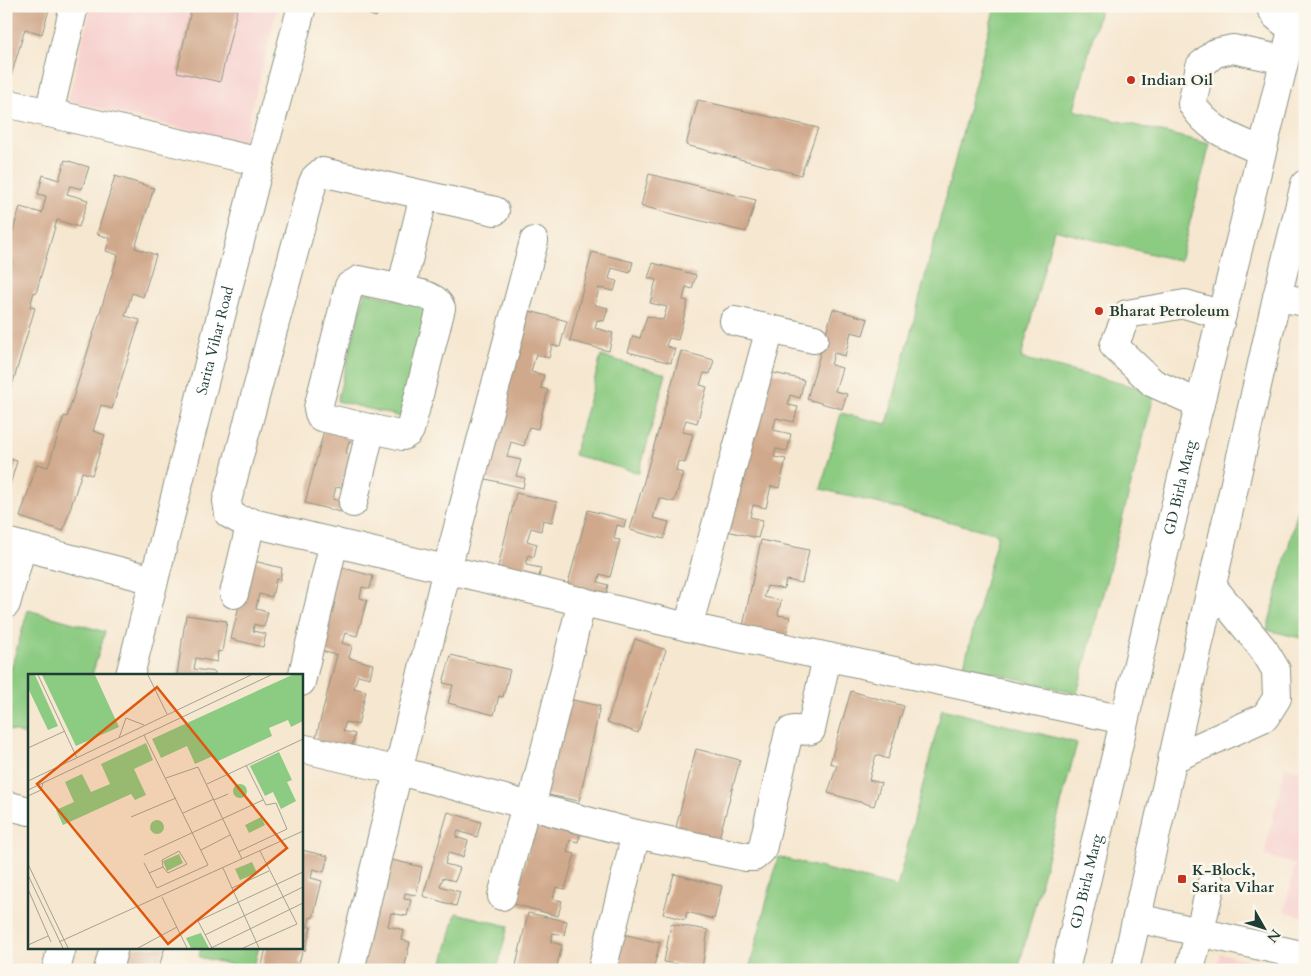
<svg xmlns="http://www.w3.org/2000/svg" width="1311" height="976" font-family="Cardo,serif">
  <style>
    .built { fill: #f7d0ce }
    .green { fill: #8ccb82; stroke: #56845b }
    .building { fill: #d0a88b }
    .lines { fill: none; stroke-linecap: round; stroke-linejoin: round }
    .minor-casing { stroke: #8a9282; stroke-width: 30 }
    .major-casing { stroke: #8a9282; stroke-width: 30 }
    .minor { stroke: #fff; stroke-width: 28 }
    .major { stroke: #fff; stroke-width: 28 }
    .poi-dot { fill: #c8321e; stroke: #fbf7ec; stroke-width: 2 }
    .labels { text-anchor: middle; stroke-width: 5; stroke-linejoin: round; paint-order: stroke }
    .poi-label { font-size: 15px; font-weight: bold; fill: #1f3d34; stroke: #fbf7ec; text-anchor: start }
    .street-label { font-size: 15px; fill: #1f3d34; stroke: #fbf7ec }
    .inset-road { fill: none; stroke: #a0a392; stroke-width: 1 }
    .view { fill: #de580e; fill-opacity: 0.15; stroke: #de580e; stroke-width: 2.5 }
    .inset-edge { fill: none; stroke: #1f3d34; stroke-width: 2.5 }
  </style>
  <rect width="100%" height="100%" fill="#fbf7ec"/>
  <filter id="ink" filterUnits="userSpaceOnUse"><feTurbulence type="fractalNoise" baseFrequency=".02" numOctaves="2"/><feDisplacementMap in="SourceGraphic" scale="10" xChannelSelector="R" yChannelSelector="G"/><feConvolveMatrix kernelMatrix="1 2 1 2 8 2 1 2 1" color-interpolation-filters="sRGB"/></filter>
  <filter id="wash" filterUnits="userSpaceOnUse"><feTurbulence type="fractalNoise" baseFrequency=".0096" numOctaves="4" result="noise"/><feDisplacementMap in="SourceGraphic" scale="20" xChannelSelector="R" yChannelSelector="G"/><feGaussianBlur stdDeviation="1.12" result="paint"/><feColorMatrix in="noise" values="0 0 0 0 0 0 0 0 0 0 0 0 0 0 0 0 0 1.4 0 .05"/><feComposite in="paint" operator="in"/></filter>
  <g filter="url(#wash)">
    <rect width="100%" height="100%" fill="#f6e7d0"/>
    <path class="built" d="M91,6H278L243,143L68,101Z
      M1285,767L1305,771V917L1284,912L1295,864L1264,856Z
      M1220,953L1291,970H1216Z"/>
    <path class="green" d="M995,6H1101L1074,110L1210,144L1180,261L1054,230L1021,358L1155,392L1077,694L964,665L998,534L821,489L841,413L887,424Z
      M365,292L429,308L402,417L337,401Z
      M601,356L666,374L639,473L574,455Z
      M1305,482V639L1267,630Z
      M28,610L105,632L92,675H29V736L6,729V686Z
      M942,709L1077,743L1018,970H749L778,857L897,887Z
      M456,913L508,926L497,970H441Z
      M201,947H259L253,970L199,957Z"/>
    <g id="blocks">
      <path class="building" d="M6,6H50L42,34L25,29L8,86L6,85Z
        M192,6H238L220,82L177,72Z
        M346,6H380L376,17Z
        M698,100L818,128L801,175L686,145Z
        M65,160L89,167L82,189L70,186L67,194L88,200L79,227L57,220L36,293L34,292L30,307L35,308L6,406V281L13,259L6,257V254L20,207L42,213L46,196L38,194L43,175L59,180Z
        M649,174L756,200L746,232L641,206Z
        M115,176L154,188L135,248L156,255L143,297L132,293L125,316L140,320L112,409L101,405L93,431L105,435L92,475L82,472L63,531L20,517L37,464L48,467L64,416L67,417L118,255L106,251L110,238L97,234Z
        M592,252L633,262L630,273L612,268L609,279L617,281L614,291L599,288L595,305L608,308L604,321L597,320L595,328L613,333L609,351L570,341Z
        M653,263L696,275L692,289L686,287L683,300L688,301L678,340L669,338L666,346L675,349L671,363L628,352L633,336L640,338L647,316L663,320L667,307L650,303L656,280L648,278Z
        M833,309L868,319L863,335L851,332L845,356L834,353L831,365L842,368L835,391L847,394L842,409L807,399Z
        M526,310L567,321L560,347L552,345L549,358L536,354L531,372L544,375L541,388L548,390L538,429L529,427L524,446L511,442L507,457L521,460L516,476L525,478L523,488L482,478Z
        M681,351L714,360L710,374L704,373L700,385L707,387L697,423L686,420L682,432L693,434L685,463L678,461L676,471L683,473L674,502L659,498L653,518L669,522L664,539L630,530Z
        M765,371L804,380L800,398L790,395L788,405L798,407L794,422L776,418L773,430L791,434L787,451L776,449L774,457L786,459L779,488L771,486L766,508L753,505L750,517L763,520L758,538L727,531Z
        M326,423L361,432L358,444L349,441L346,453L355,455L346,489L336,487L333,499L342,502L340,512L305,503Z
        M6,458L17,461L7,495H6Z
        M516,493L557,502L552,522L543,520L541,531L531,528L527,541L537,544L534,557L528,555L526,565L541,568L538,581L497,571Z
        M588,510L626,520L624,527L617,525L614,539L620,540L610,577L600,574L598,582L608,585L605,597L567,587Z
        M761,540L809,550L802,583L786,580L784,589L767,586L764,597L781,601L778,615L790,617L784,645L741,636Z
        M250,560L282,568L280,580L276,579L272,597L259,594L256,609L268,612L264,627L254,624L253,631L266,634L263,647L231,639Z
        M336,566L373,576L370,589L362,587L360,598L367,600L357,636L345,633L342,643L352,646L349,658L373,664L370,678L358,675L354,688L366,691L358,725L346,722L343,731L355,734L351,750L315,741L337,655L314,649Z
        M186,615L227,621L222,652L218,651L217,662L196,658L194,669L215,672V675H177Z
        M635,639L666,650L638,733L607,722Z
        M451,655L510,670L503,697L499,696L494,715L448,703L453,685L443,683Z
        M851,691L904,706L888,759L876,755L869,780L881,783L874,806L828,793L837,765L830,763Z
        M564,698L600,706L579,801L543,794Z
        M696,749L740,760L718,842L675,831Z
        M448,812L481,822L477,837L458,831L456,837L468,841L463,857L448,853L445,864L460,868L455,881L443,878L440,886L460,892L456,906L423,896Z
        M538,814L582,826L578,842L570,840L567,852L575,854L565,889L556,887L553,899L562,901L558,916L514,904Z
        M301,850L328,856L324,872L313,869L311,878L322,881L313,918L310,917L308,927H311L305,951L303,950L299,963L302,964L301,970H261L266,947H301Z
        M379,857L422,867L416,895L405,893L404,899L411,900L407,916L391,913L388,926L404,930L402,940L410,942L404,970H355Z
        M674,874L722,886L714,919L687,912L685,920L663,914Z
        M528,913L567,921L564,935L553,933L551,942L562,945L556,970H515Z
        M671,924L708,930L702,968L664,962Z
        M619,933L660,943L653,970H610Z
        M120,947H165L158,970H114Z"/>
    </g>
  </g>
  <g filter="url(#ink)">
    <use href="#blocks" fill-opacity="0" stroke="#8a9282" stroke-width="1"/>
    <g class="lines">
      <g class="minor-casing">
        <g id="minor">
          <path d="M1270,6L1276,16L1292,29"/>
          <path d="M6,103L260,162"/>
          <path d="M49,113L74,6"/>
          <path d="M1262,151C1233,138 1210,132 1192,104L1200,66L1215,53L1233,49L1284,60"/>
          <path d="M495,211L322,172L315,178L312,185L227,501L229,514L240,520L688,627L1124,720"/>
          <path d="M401,289L359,280L349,286L318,408L319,413L321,417L403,436L408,433L410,430L441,308C436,294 414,293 401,289L424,195"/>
          <path d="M1277,297L1305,302"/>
          <path d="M734,321L814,339"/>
          <path d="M1200,404L1153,383L1114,346L1127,314L1185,304L1222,315"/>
          <path d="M353,503L371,428"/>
          <path d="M6,542L154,580"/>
          <path d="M234,594L251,522"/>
          <path d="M6,604L22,546"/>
          <path d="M688,627L770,329"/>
          <path id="s1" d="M130,675L260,162L302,6"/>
          <path d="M301,682L334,542"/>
          <path d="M301,748L399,771L636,834L746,857H754L762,850L789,732C795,727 804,733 811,730L827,657"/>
          <path d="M1172,759L1265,717L1277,698L1276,670L1264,650L1212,586"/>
          <path d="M6,805L29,811"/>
          <path d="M531,807L582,601"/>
          <path d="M502,896L526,805"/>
          <path d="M1137,918L1305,956"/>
          <path d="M56,970L62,947"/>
          <path d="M108,970L114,947"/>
          <path d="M350,970L447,569L534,241"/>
          <path d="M602,970L636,834"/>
          <path d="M1190,970L1211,885"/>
        </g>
      </g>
      <g class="major-casing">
        <g id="major">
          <path id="s2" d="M1065,970L1196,419L1298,6"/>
          <path d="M1125,970L1277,297L1305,184"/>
        </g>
      </g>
      <use href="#minor" class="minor"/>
      <use href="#major" class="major"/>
    </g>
  </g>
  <g class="poi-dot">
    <circle cx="1131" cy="80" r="5"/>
    <circle cx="1099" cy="311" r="5"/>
    <rect x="1177" y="874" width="10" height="10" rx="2.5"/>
  </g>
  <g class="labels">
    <g class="poi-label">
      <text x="1141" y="85">Indian Oil</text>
      <text x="1109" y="316">Bharat Petroleum</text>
      <text x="1192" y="875">K-Block,<tspan x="1192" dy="17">Sarita Vihar</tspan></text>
    </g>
    <g class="street-label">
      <text dy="5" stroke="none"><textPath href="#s1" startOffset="345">Sarita Vihar Road</textPath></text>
      <text dy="5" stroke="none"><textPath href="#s2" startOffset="496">GD Birla Marg</textPath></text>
      <text dy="5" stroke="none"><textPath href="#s2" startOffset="91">GD Birla Marg</textPath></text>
    </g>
  </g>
  <g transform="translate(28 674)">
    <rect width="275" height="275" fill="#f6e7d0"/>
    <path d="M0,1H7L30,52L20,56L0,14ZM14,1H67L91,53L48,72ZM264,1H274L275,4V47L263,53L260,46L241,54L244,62L188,88L185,82L167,90L159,72L133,84L124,65ZM118,69L125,86L106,95L118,121L107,126L103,120L35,151L28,136L46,128L37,108L54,100L63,118L82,110L73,90ZM251,78L264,106L259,108L268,127L253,135L245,118L237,122L222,92ZM205 117a7 7 0 1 1 14 0a7 7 0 1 1-14 0ZM233,143L237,151L221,159L217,151ZM122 153a7 7 0 1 1 14 0a7 7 0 1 1-14 0ZM151,180L155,189L139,197L135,187ZM224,188L229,199L212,206L207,195ZM173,259L181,274H163L158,264Z" fill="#8ccb82"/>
    <path class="inset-road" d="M10,1L49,84M120,1L139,40M116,61L180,191L129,214L116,189M91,64L98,44L116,51M0,74L37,57M138,104L170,93L214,185M0,107L223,1M179,110L275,65M0,116L243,1M0,122L13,116L15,109M186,126L200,120M155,139L186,125M103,143L148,124M173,176L202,161M210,178L259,155L248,129L238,131L218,91M116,181L235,126M0,190L40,274M195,194L231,274M121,199L135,193L134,186L151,177L159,190L140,199L135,193M0,201L35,274M204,214L241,197M0,215L23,268M134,223L159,274M177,261L275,213M31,268L275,157M0,271L20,262M110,274L149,253M183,274L275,229M184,274L170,247L275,198M215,274L269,250L232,177"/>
    <path class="view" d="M129,13L259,174L140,270L9,110Z"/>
    <rect width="275" height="275" class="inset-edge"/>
  </g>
  <rect width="1311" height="976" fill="none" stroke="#fbf7ec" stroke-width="25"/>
  <g transform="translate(1264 928) rotate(129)" stroke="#fbf7ec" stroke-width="4" paint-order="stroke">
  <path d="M0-4L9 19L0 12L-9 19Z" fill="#1f3d34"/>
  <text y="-8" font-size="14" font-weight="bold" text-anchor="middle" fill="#1f3d34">N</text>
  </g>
</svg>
